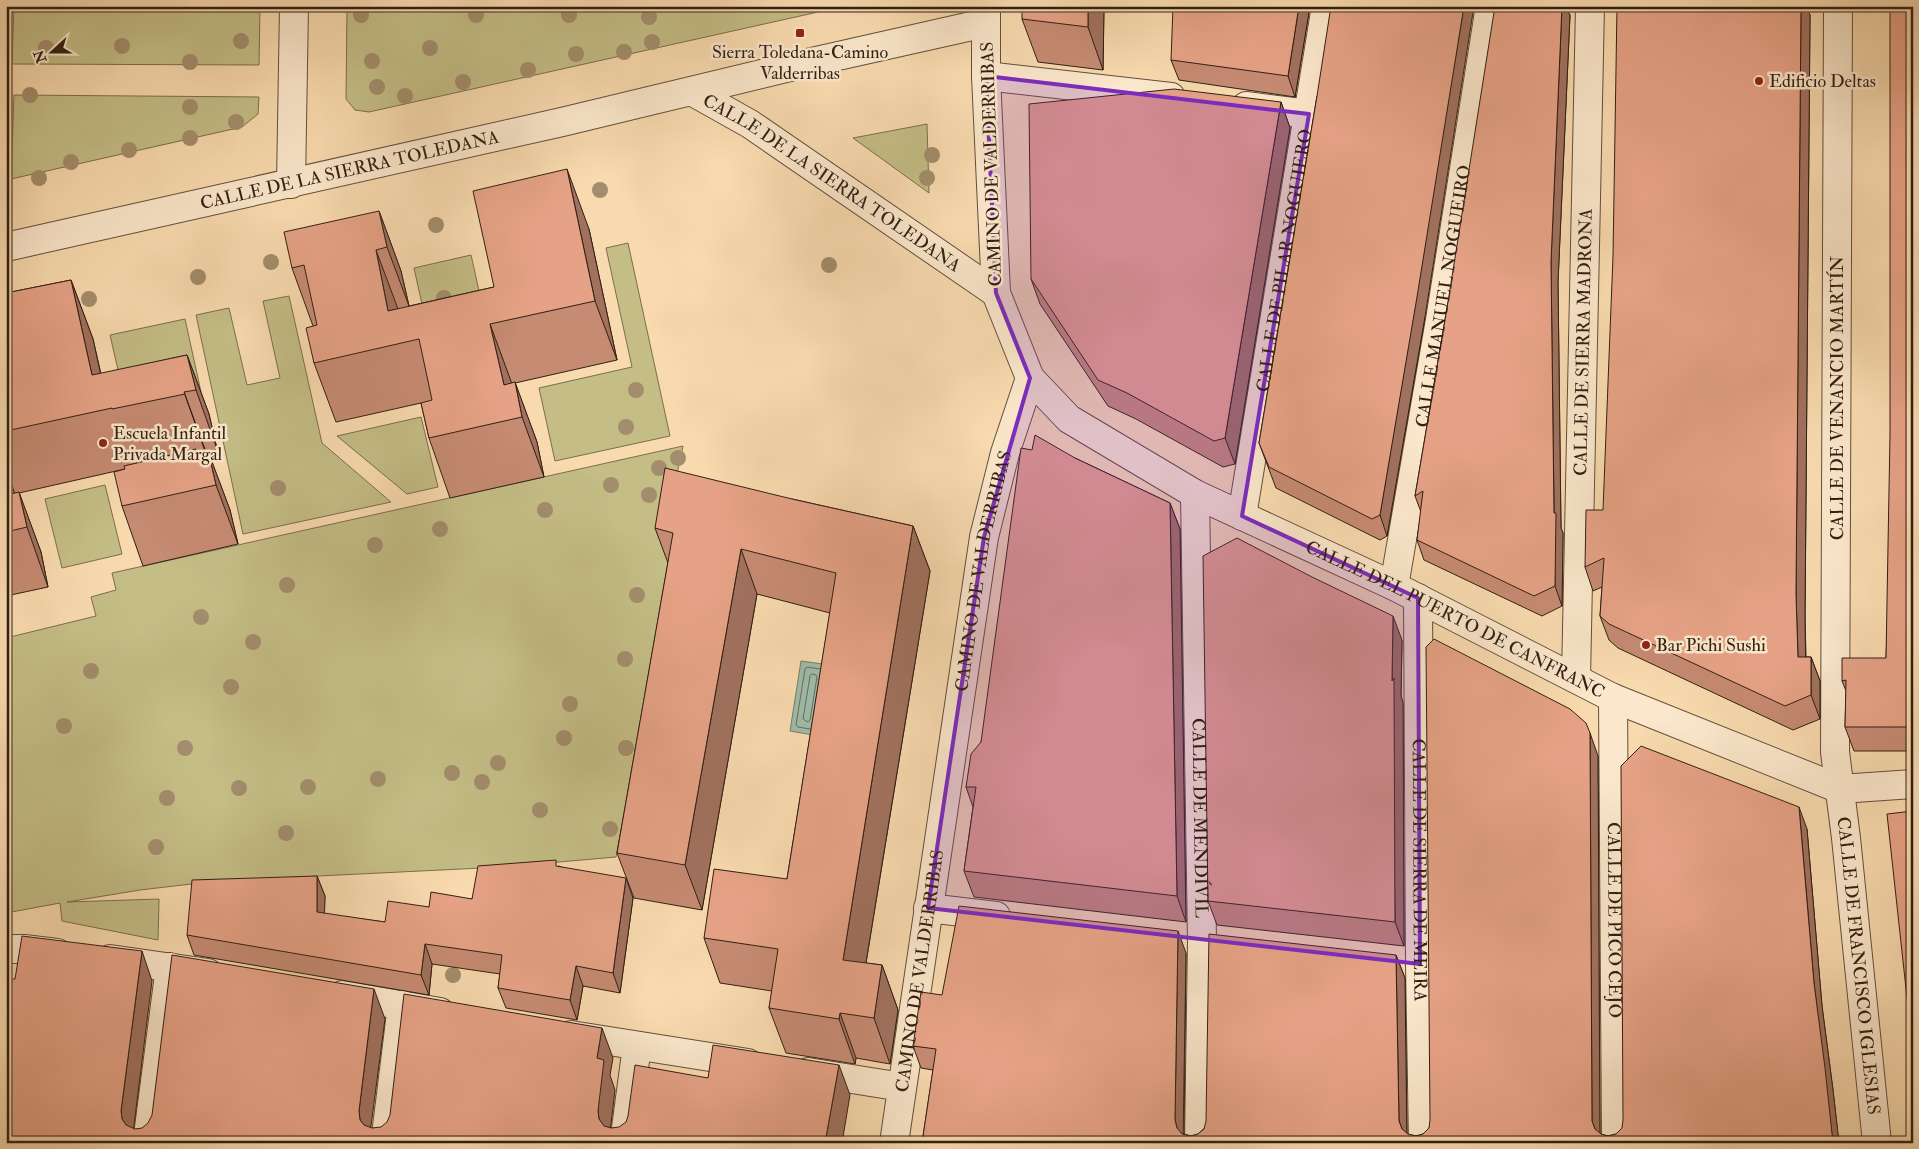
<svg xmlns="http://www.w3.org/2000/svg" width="1919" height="1149" font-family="'IM FELL Double Pica',serif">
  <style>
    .green { fill: #c4bd86; stroke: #7a6e4d }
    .water { fill: #9ebba9; stroke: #727d6d }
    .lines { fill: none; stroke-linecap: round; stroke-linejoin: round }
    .shore { stroke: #686d5e; stroke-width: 1 }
    .street-casing { stroke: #634e3b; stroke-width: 30 }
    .street { stroke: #fbe7cb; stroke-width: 28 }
    .tree { fill: #a38d6c }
    .wall { fill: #c68b73; stroke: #311f14 }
    .shaded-wall { fill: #a1715e; stroke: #311f14 }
    .building { fill: #e6a286; stroke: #311f14 }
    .marked { fill: #7b2cbf; fill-opacity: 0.2; stroke: #7b2cbf; stroke-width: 4; stroke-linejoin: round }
    .poi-dot { fill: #8f2418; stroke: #fbe7cb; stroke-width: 2 }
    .labels { text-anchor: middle; stroke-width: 5; stroke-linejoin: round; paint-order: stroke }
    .poi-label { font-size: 18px; fill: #311f14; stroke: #fbe7cb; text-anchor: start }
    .street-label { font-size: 18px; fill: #311f14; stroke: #fbe7cb }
  </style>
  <rect width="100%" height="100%" fill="#f9daaf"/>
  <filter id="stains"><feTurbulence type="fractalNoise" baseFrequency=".004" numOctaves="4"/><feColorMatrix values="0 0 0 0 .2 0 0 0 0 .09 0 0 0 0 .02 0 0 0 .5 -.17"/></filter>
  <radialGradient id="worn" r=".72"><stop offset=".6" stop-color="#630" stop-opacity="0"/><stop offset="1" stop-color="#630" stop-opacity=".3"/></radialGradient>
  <path class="green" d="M14,6H260L259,65L12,64Z
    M347,6H845L369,112L355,110L346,99Z
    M14,95L259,97L258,114L242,127L11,179Z
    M927,124L929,193L853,138Z
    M628,243L670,436L555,461L539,388L632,367L606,248Z
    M471,255L487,327L430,340L414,268Z
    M289,296L322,443L391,502L243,534L196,315L229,308L247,385L280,378L263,301Z
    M185,319L201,392L127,409L110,335Z
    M421,417L438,487L407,494L337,436Z
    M683,446L675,483L671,573L616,857L502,867L217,881L140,890L67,902L159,899L158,940L62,921L60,903L6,913V638L96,616L91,597L116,590L112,573Z
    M105,485L122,554L62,568L45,499Z"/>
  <path class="water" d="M801,661L830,665L819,736L790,731Z"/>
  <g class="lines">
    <path class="shore" d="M812,674L816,675L817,677L810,720L808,722L803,719L810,676Z
      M810,729L798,727L796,725L805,669L807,667L820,669"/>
    <g class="street-casing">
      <g id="street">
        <path id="s1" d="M1838,6L1835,752L1846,838L1877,1143"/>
        <path d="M986,76L1171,97"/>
        <path id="s2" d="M693,92L750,124L996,293"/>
        <path d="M1246,106L1309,114"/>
        <path d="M291,184L294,6"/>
        <path id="s3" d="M6,247L562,122L807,63L985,23"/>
        <path id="s4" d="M1030,378L1069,419L1195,494L1394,586L1613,698L1840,789L1913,784"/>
        <path id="s5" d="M1195,494L1202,941L1199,1143"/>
        <path id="s6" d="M1242,516L1326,6"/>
        <path id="s7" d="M1394,586L1440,320L1490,6"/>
        <path id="s8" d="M1418,598L1420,964L1423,1143"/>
        <path id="s9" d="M1576,678L1590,6"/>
        <path id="s10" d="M1613,698L1616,1143"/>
        <path d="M928,908L996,916"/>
        <path d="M6,949H24L57,953"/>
        <path d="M110,959L208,973"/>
        <path d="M342,995L440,1012"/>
        <path d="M571,1035L748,1063"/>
        <path d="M808,1072L902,1087"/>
        <path d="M147,1143L170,967"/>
        <path d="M385,1143L402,1005"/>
        <path d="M624,1143L637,1046"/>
        <path id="s11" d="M894,1143L984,537L1005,453L1030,378L996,293L986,76V6"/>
      </g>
    </g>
    <use href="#street" class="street"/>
  </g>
  <g class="tree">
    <circle cx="361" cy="15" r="8"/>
    <circle cx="476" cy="15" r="8"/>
    <circle cx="569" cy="15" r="8"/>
    <circle cx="649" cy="17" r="8"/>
    <circle cx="241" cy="41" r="8"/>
    <circle cx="652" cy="42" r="8"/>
    <circle cx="122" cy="46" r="8"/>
    <circle cx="46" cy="48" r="8"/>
    <circle cx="430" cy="48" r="8"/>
    <circle cx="624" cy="52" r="8"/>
    <circle cx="576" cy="54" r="8"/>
    <circle cx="372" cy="61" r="8"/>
    <circle cx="190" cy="62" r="8"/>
    <circle cx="528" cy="70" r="8"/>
    <circle cx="463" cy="82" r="8"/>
    <circle cx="377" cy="87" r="8"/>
    <circle cx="30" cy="95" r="8"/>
    <circle cx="405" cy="96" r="8"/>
    <circle cx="190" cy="107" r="8"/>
    <circle cx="236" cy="122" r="8"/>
    <circle cx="190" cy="138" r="8"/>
    <circle cx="129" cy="150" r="8"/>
    <circle cx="932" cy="155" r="8"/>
    <circle cx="71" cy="162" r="8"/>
    <circle cx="39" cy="178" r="8"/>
    <circle cx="927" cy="178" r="8"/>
    <circle cx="600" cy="190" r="8"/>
    <circle cx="436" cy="225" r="8"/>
    <circle cx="271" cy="262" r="8"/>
    <circle cx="829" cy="265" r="8"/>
    <circle cx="198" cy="277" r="8"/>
    <circle cx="444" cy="298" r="8"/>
    <circle cx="89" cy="299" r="8"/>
    <circle cx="636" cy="390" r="8"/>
    <circle cx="626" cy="427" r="8"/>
    <circle cx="678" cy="458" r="8"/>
    <circle cx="659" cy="468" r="8"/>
    <circle cx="611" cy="485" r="8"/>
    <circle cx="278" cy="488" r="8"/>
    <circle cx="649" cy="495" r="8"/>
    <circle cx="545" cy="510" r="8"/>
    <circle cx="440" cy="529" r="8"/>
    <circle cx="375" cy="545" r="8"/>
    <circle cx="287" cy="585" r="8"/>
    <circle cx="637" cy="595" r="8"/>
    <circle cx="201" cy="617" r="8"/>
    <circle cx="253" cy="642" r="8"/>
    <circle cx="625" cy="659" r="8"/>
    <circle cx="91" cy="671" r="8"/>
    <circle cx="231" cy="687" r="8"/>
    <circle cx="570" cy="704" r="8"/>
    <circle cx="64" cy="726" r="8"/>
    <circle cx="564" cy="738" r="8"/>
    <circle cx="185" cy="748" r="8"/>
    <circle cx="626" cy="748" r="8"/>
    <circle cx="498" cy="763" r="8"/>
    <circle cx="452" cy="773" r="8"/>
    <circle cx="378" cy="779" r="8"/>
    <circle cx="482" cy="782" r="8"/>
    <circle cx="308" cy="787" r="8"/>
    <circle cx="239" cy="788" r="8"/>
    <circle cx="167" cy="798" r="8"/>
    <circle cx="540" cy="810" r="8"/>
    <circle cx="610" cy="829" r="8"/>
    <circle cx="286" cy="833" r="8"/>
    <circle cx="156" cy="847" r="8"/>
    <circle cx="453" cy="975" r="8"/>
  </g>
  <path class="wall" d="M1104,6L1103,70L1038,62L1022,19Z
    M1310,6L1295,97L1179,80L1171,60Z
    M1913,6V751H1854L1845,727L1846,691L1842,681L1886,658Z
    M1568,12L1570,15L1558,282L1561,528L1563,533L1562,606L1542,616L1424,560L1417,540L1421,512L1415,496L1448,302Z
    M1810,15L1805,618L1806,657H1811L1820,681V719L1793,730L1618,648L1609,640L1600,616L1602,587L1593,591L1585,567Z
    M1317,96L1425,317L1387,536L1380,540L1276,488L1259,443Z
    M1281,102L1290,128L1235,464L1223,467L1136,419L1108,406L1040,304L1031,279Z
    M379,211L401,271L409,306L494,287L589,229L617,360L515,383L537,442L544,477L450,498L429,438L421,403L336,422L314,363L313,326L292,268Z
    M71,280L93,339L101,374L187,355L209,414L217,449L208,452L230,510L238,544L143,566L122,506L125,469L19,493L41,552L48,587L6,596V293Z
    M1075,458L1170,503L1180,529L1186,922L974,897L964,871L973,807L966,787Z
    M792,499L913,526L930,571L866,963L882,965L898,1010L890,1064L856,1058L855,1064L786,1053L769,1008L772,991L720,983L704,938L787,879L830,613L757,594L702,910L634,898L617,853L668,563L655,528Z
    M1402,640L1401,696L1403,703L1404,946L1217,925L1208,901Z
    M1598,756L1600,1134L1608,1136L1616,1134L1622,1128L1807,829L1822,1006L1833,1090L1839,1143H922L933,1070L921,1068L913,1046L942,995L1186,953L1184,1134L1191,1136L1198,1134L1396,955L1405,978L1407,1134L1416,1136L1423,1134L1429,1128Z
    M559,866L633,898L620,993L583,986L577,1020L506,1008L498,988L500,974L432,964L429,995L194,955L187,935L317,876L325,896L324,914L385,922L429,907L472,899Z"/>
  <path class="shaded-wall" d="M1088,6H1104L1103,70L1088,27Z
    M1299,6H1310L1295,97L1288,76Z
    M1464,6H1474L1425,317L1387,536L1380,515Z
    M1562,6H1568V12L1570,15L1558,282L1561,528L1563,533L1562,606L1555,586L1551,262Z
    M1801,6H1807L1810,15L1805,618L1806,681L1798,657L1796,594Z
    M1281,102L1290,128L1235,464L1225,438Z
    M567,169L589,229L617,360L595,301Z
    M379,211L401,271L409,306L387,247Z
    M376,250L398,309L388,311Z
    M71,280L93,339L108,408L92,375Z
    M490,324L512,384L504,385Z
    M187,355L209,414L217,449L196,390Z
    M515,382L537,442L544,477L522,417Z
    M184,392L206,452V454Z
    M208,451L230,510L238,544L216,485Z
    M6,470L15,494L19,529L6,492Z
    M19,492L41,552L48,587L27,527Z
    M1170,503L1180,529L1186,922L1177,896Z
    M913,526L930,571L859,1005L843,960Z
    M741,549L757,594L702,910L685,865Z
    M1393,616L1402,640L1401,696L1403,703L1404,946L1395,922L1392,681Z
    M1811,657L1820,681V719L1811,695Z
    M1590,733L1598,756L1600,1143L1592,1121Z
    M1799,807L1807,829L1822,1006L1833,1090L1839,1143H1833L1814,983Z
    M317,876L325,896L324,932L317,912Z
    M626,878L633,898L620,993L613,973Z
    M1178,931L1186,953L1183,1143L1177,1128L1175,1120Z
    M425,944L432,964L429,995L421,975Z
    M142,951L152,981L132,1141L122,1119L121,1111Z
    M1396,955L1405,978L1407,1143L1399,1121Z
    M882,965L898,1010L890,1064L874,1018Z
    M576,966L583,986L577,1020L570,1000Z
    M374,989L385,1019L369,1141L360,1120L359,1111Z
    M840,1013L856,1058L855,1064L839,1019Z
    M602,1028L613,1058L610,1075L615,1090L609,1141L599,1119L598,1111L597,1058Z
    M839,1065L850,1095L842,1143H825Z"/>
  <path class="building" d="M1022,6H1088V27L1022,19Z
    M1173,6H1299L1288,76L1171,60Z
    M1331,6H1464L1417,297L1380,515L1372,519L1269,467L1259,443L1317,96Z
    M1495,6H1562L1551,262L1554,513H1556L1555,586L1534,596L1417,540L1423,491L1415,496L1448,302Z
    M1617,6H1801L1796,594L1798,657H1811V695L1785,706L1609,624L1600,616L1604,558L1585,567L1586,510H1603L1613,256Z
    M1890,6H1913V727H1845L1846,680L1842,681V658H1886L1890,435Z
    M1174,89L1281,102L1225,438L1214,441L1127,393L1098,380L1031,279L1029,104Z
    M567,169L595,301L490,324L504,385L515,382L522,417L429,438L421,403L432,400L419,339L314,363L306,328L317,325L304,265L292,268L284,232L379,211L387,247L376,250L388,311L494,287L473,191Z
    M71,280L92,375L187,355L196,390L184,392L185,394L112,409V408L6,431V394H9L6,381V293Z
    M1035,435L1075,458L1170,503L1177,896L964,871L976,787H966L971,754L981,742L1021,448L1032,450Z
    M196,449L197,453L208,451L216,485L122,506L114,472L125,469L124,466Z
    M665,468L792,499L913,526L843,960L882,965L874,1018L840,1013L839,1019L769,1008L778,949L704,938L714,869L787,879L836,573L741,549L685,865L617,853L673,533L655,528Z
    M6,492L7,495L19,492L27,527L6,532Z
    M1237,538L1312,577L1393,616L1392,681L1394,678L1395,922L1208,901L1203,556Z
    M1434,639L1570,709L1586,723L1590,733L1592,1121L1595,1129L1601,1134L1608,1136L1616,1134L1622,1128L1623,1120L1621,766L1641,746L1799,807L1814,983L1825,1068L1833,1143H922L936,1049L913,1046L921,992L942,995L959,906L1178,931L1175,1120L1177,1128L1182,1134L1191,1136L1198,1134L1204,1129L1206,1121L1209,934L1396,955L1399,1121L1402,1129L1408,1134L1416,1136L1423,1134L1429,1128L1430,1120L1426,647Z
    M1913,811V1053L1887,814Z
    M556,860V866L626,878L613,973L576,966L570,1000L498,988L502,955L425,944L421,975L187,935L192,880L317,876V912L385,922L388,901L429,907L431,892L472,899L478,866Z
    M22,936L142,951L121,1111L122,1119L126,1125L135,1129L142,1128L148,1123L152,1115L172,955L374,989L359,1111L360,1120L364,1125L372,1128L381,1127L387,1122L390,1115L404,994L602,1028L597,1058L604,1060L598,1111L599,1119L604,1126L611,1128L619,1127L626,1122L628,1116L635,1065L708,1078L713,1045L839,1065L825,1143H6V979H15Z"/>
  <path class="marked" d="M986,76L1309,114L1242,516L1418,598L1420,964L928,908L984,537L1030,378L996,293Z"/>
  <g class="poi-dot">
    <rect x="795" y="28" width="10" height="10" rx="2.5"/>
    <circle cx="1759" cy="81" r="5"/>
    <circle cx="103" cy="443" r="5"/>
    <circle cx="1646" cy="645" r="5"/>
  </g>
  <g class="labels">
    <g class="poi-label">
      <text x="800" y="58" text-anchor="middle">Sierra Toledana-Camino<tspan x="800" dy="21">Valderribas</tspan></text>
      <text x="1769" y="87">Edificio Deltas</text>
      <text x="113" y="439">Escuela Infantil<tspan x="113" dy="21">Privada Margal</tspan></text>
      <text x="1656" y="651">Bar Pichi Sushi</text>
    </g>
    <g class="street-label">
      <text transform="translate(991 164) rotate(-92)" y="6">CAMINO DE VALDERRIBAS</text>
      <text dy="6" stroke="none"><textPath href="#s3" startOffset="352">CALLE DE LA SIERRA TOLEDANA</textPath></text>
      <text dy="6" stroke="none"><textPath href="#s2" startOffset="166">CALLE DE LA SIERRA TOLEDANA</textPath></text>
      <text dy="6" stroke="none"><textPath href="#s6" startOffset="259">CALLE DE PILAR NOGUIERO</textPath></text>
      <text dy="6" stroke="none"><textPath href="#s7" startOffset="294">CALLE MANUEL NOGUEIRO</textPath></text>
      <text dy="6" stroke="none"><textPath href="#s9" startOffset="336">CALLE DE SIERRA MADRONA</textPath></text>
      <text transform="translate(1837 398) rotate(-90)" y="6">CALLE DE VENANCIO MARTÍN</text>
      <text dy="6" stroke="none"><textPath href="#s11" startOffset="579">CAMINO DE VALDERRIBAS</textPath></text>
      <text dy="6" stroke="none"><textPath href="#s4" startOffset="492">CALLE DEL PUERTO DE CANFRANC</textPath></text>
      <text dy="6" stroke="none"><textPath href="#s5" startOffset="324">CALLE DE MENDÍVIL</textPath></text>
      <text dy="6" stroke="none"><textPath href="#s8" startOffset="272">CALLE DE SIERRA DE MEIRA</textPath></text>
      <text dy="6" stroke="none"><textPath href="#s10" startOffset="222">CALLE DE PICO CEJO</textPath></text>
      <text dy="6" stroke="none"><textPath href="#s1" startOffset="961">CALLE DE FRANCISCO IGLESIAS</textPath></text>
      <text dy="6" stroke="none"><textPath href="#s11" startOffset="174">CAMINO DE VALDERRIBAS</textPath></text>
    </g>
  </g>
  <rect width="1919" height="1149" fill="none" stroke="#f9daaf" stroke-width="25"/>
  <rect x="8" y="8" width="1904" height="1134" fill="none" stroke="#311f14" stroke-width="2.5"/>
  <rect x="12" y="12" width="1894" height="1124" fill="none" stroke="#311f14"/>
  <g transform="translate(52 52) rotate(249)" stroke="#fbe7cb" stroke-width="4" paint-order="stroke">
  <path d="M0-4L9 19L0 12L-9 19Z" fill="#311f14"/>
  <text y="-8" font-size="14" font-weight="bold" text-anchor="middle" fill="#311f14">N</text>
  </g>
  <rect width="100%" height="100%" filter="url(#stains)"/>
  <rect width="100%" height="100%" fill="url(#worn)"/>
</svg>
